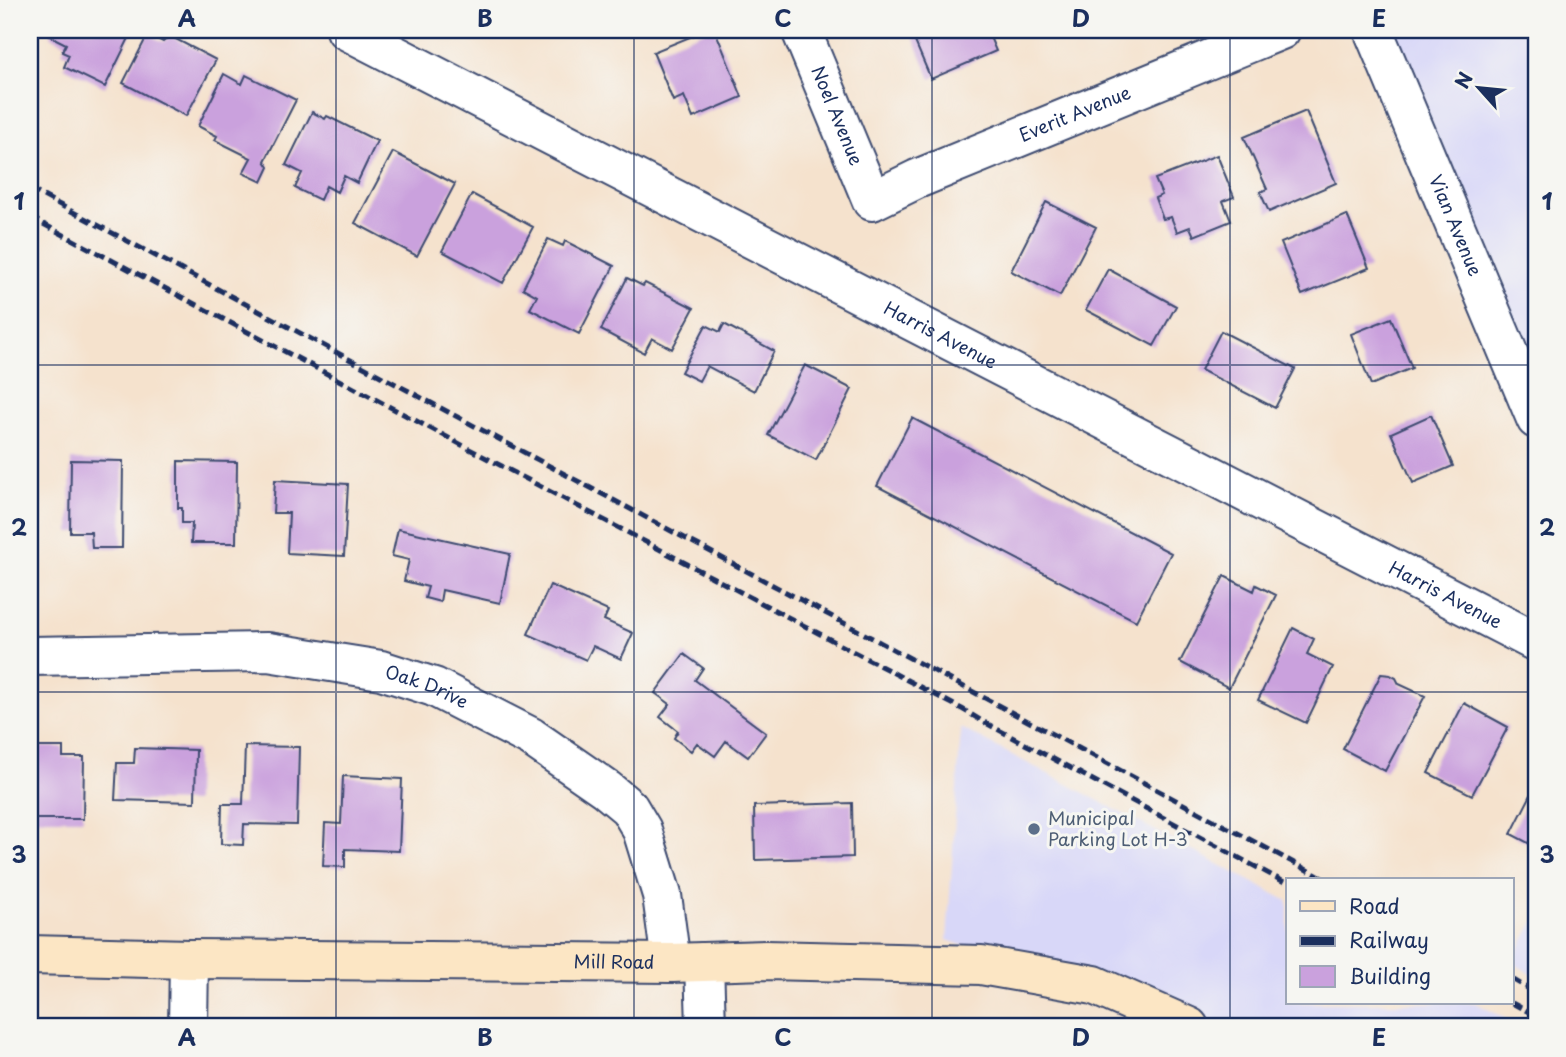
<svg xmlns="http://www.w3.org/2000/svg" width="1566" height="1057" font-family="'Playpen Sans',sans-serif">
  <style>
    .built { fill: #d8d7f8 }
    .building { fill: #caa1dd }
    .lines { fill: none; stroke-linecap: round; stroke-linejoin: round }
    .minor-casing { stroke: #3c4a6f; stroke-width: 42 }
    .tertiary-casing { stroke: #3c4a6f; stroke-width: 42 }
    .secondary-casing { stroke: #3c4a6f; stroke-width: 42 }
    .minor { stroke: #fff; stroke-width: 38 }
    .tertiary { stroke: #fff; stroke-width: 38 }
    .secondary { stroke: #fce6c4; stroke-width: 38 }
    .rail { stroke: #1b2f5e; stroke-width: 5; stroke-dasharray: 10 5; stroke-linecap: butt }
    .grid { fill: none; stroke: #1b2f5e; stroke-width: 2; stroke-opacity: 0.55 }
    .service-dot { fill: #5c6f8a; stroke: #f6f6f2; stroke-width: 2.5 }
    .labels { text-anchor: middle; stroke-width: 6; stroke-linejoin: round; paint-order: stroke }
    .street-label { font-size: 18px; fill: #1b2f5e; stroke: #f6f6f2 }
    .service-label { font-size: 18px; fill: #4e5e75; stroke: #f6f6f2; text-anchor: start }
    .neatline { fill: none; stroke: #1b2f5e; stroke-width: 2.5 }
    .grid-label { font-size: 23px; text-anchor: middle; font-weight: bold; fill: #1b2f5e }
  </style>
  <rect width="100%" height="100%" fill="#f6f6f2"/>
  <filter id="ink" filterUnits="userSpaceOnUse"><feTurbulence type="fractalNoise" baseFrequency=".0143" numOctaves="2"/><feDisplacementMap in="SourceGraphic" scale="14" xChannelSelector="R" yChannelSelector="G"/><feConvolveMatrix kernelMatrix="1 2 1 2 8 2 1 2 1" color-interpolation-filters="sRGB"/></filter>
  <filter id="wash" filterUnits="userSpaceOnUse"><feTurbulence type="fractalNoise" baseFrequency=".00686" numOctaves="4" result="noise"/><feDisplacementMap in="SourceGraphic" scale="28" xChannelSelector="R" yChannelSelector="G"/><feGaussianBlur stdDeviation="1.57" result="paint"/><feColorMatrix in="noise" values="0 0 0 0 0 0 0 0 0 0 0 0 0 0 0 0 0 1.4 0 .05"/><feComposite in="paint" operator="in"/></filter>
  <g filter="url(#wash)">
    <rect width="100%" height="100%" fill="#f5e2cd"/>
    <path class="built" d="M1371,30H1536V436Z
      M961,728L1288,901V1003H1476L1521,1027H1189L1177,1021L947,940Z
      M1536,918V977L1512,962Z"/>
    <g id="blocks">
      <path class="building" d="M53,30H133L105,87L64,67L69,55L62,52L66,44L50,36Z
        M707,30H715L742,97L693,118L684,96L673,101L653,52Z
        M910,30H987L996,51L931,79Z
        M148,34L163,42L170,36L216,60L186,116L123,83Z
        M224,74L242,84L246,75L296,100L265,161L269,167L262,182L243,173L251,158L215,140L217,136L198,126Z
        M1306,111L1336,183L1269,212L1260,192L1267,189L1244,137Z
        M312,112L325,119L327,116L377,141L357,183L344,176L337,192L326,186L320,200L295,188L302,173L286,165Z
        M393,152L455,184L417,256L355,223Z
        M1217,155L1234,197L1223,201L1231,221L1194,236L1190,227L1177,232L1171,217L1163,219L1155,198L1162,195L1155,179Z
        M472,194L533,227L503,283L442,251Z
        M1046,202L1096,227L1060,296L1011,271Z
        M1347,215L1369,268L1302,295L1281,243Z
        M548,239L563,246L565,241L614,266L579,334L530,309L537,296L523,288Z
        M1108,269L1176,306L1154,346L1086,310Z
        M627,278L643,286L645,283L694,308L672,349L652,338L644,353L601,330Z
        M1391,318L1412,368L1371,385L1351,334Z
        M724,324L774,351L754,391L707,366L699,381L681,372L706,325L720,332Z
        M1221,331L1295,369L1275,408L1201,370Z
        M805,365L852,389L816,460L768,435Z
        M1431,415L1453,466L1413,483L1391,433Z
        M912,418L1171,553L1136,621L877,486Z
        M71,460L123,461L122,548H92L91,532H70Z
        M178,461L237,462L236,543H191L192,523H182V508H178Z
        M275,480L348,484L344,556L287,553L289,513H273Z
        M398,529L510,554L500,603L442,590L440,602L425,598L428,587L404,581L409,560L392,556Z
        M1224,576L1254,591L1256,585L1276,595L1229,688L1180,662Z
        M550,585L608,611L604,620L633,633L621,659L593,646L586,660L528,634Z
        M1293,628L1314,639L1307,654L1333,667L1306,723L1258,700Z
        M684,654L703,668L695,680L766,733L748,757L726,741L715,756L697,743L691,751L674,738L678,731L660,717L670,704L655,693Z
        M1381,674L1390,675L1396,678L1399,684L1425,696L1385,771L1343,749Z
        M1464,703L1508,727L1472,795L1428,773Z
        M245,746L299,747L297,825L244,824L243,845L221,844L222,804H243Z
        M30,747H63V757H84L83,819H30Z
        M135,748L196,750L195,802L115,800L117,763H134Z
        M343,776L402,779L399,851L345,849V867L323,866L325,823L341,824Z
        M1536,785V847L1511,834Z
        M852,803L853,857L755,860L754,806Z"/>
    </g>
  </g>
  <g filter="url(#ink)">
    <use href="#blocks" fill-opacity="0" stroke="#3c4a6f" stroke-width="2"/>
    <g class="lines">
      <g class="minor-casing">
        <g id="minor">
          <path id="s1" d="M801,30L872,201L917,179L1281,30"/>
          <path id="s2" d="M1373,30L1536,419"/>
          <path id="s3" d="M30,656L268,652L381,670L434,687L531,737L606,789L629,808L642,830L662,895L671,963"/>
          <path d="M704,962L706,1027"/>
          <path d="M188,1027L189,959"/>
        </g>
      </g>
      <g class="tertiary-casing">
        <g id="tertiary">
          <path id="s4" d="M346,30L1536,642"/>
        </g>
      </g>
      <g class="secondary-casing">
        <g id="secondary">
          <path id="s5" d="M30,955L189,959L671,963L766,960L981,965L1094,985L1189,1027"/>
        </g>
      </g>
      <use href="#minor" class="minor"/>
      <use href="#tertiary" class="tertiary"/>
      <use href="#secondary" class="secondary"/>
      <path class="rail" d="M30,189L1326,880
        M30,217L962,709L982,721L1288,884
        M1512,979L1536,993
        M1512,1003L1536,1016"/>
    </g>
  </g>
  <path class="grid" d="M336,30V1027M634,30V1027M932,30V1027M1230,30V1027M30,365H1536M30,692H1536"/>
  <circle class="service-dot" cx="1034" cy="829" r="7"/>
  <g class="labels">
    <g class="street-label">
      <text dy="6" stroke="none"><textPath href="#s1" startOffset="406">Everit Avenue</textPath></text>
      <text dy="6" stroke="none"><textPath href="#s1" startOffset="93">Noel Avenue</textPath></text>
      <text dy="6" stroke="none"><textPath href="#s2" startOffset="212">Vian Avenue</textPath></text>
      <text dy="6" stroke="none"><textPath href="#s4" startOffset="668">Harris Avenue</textPath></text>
      <text dy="6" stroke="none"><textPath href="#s4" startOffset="1236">Harris Avenue</textPath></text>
      <text dy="6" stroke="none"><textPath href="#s3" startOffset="401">Oak Drive</textPath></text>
      <text dy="6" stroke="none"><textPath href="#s5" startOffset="584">Mill Road</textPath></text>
    </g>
    <g class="service-label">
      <text x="1048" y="825">Municipal<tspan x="1048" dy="21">Parking Lot H-3</tspan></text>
    </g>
  </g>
  <rect width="1566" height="1057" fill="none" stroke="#f6f6f2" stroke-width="77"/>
  <rect x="1286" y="878" width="228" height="126" fill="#f6f6f2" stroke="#9ea6b7" stroke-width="2"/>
  <rect x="1300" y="901" width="35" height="10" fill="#fce6c4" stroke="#9ea6b7" stroke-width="2"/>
  <text x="1349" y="914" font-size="21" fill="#1b2f5e">Road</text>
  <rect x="1300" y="936" width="35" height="10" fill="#1b2f5e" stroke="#9ea6b7" stroke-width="2"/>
  <text x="1349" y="948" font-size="21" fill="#1b2f5e">Railway</text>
  <rect x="1300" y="966" width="35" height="21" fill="#caa1dd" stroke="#9ea6b7" stroke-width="2"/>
  <text x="1349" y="984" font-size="21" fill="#1b2f5e">Building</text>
  <g transform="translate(1479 88) rotate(297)" stroke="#f6f6f2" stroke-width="5" paint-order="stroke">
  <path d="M0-5L12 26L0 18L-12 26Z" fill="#1b2f5e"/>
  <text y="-10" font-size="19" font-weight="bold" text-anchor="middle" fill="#1b2f5e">N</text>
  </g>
  <rect x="38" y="38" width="1490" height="980" class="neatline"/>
  <g class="grid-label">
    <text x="187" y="27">A</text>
    <text x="485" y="27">B</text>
    <text x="783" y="27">C</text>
    <text x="1081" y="27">D</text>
    <text x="1379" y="27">E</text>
    <text x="19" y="210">1</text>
    <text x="1547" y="210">1</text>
    <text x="19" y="536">2</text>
    <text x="1547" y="536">2</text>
    <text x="19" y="863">3</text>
    <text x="1547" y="863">3</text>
    <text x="187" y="1046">A</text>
    <text x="485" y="1046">B</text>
    <text x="783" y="1046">C</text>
    <text x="1081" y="1046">D</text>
    <text x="1379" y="1046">E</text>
  </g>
</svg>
